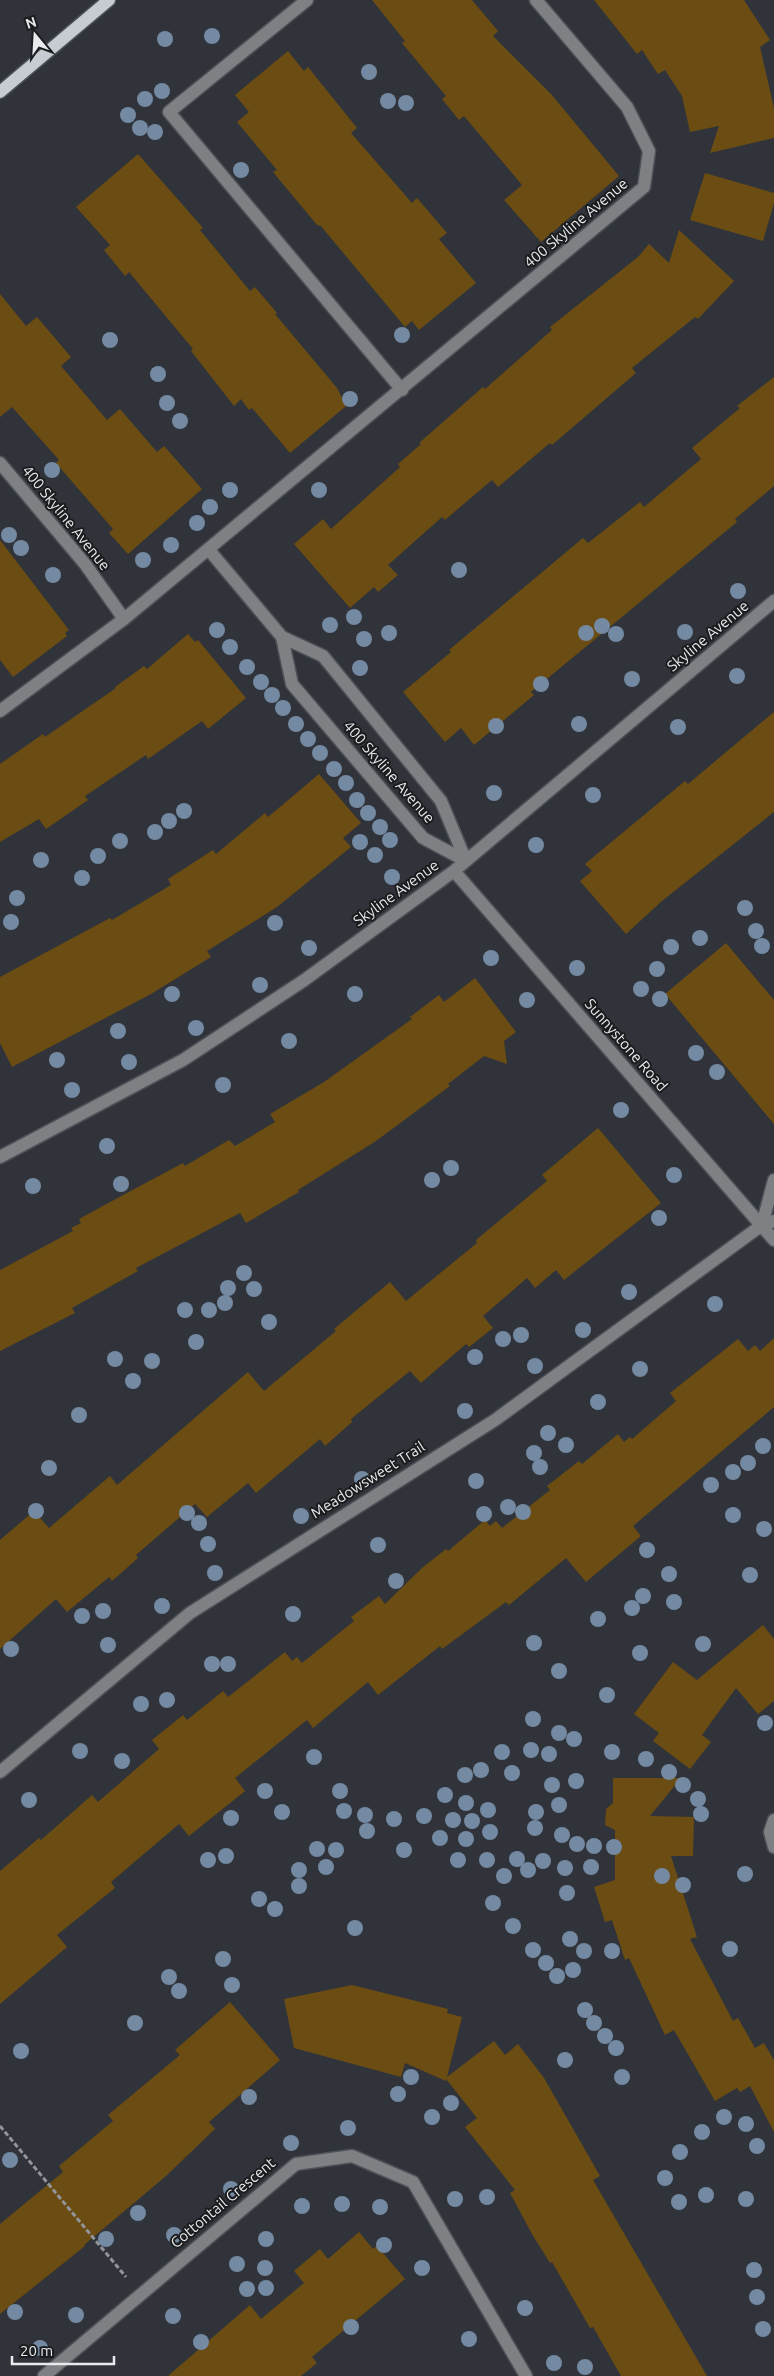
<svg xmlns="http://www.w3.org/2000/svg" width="774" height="2376" font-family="Ubuntu,sans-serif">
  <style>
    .building { fill: #6b4c12 }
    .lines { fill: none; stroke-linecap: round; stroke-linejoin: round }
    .minor-casing { stroke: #4d5157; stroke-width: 15 }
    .major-casing { stroke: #4d5157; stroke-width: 15 }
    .path { stroke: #919499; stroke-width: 3; stroke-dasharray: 5 2.5; stroke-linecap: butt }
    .minor { stroke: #7e8083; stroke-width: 12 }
    .major { stroke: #c7ccd2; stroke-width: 12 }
    .tree { fill: #7489a2 }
    .labels { text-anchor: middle; stroke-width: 4; stroke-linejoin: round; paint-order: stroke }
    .street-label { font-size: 15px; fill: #e8eaee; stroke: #1a1c1e }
  </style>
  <rect width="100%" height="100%" fill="#30343a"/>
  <path class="building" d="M372,0H472L498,31L493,36L551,94L619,176L541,242L504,200L522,185L464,116L459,120L442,99L446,96L402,43L405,41Z
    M594,0H744L770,40L760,47L774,108V138L710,153L719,126L690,132L682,96L665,70L658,74L642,50L637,54Z
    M288,51L304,71L308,67L357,128L351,133L412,203L417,198L447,233L439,239L476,283L419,330L412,321L405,327L320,225L318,226L302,207L273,172L277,170L237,122L249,112L235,95Z
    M138,154L203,228L200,230L250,291L255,287L277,313L275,314L337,388L346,406L290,453L252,408L249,410L241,399L234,406L191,351L193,349L129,272L125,276L104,250L110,245L76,207Z
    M705,173L774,193V203L763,241L690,220Z
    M679,230L734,281L698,319L695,317L632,368L636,373L552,445L550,443L498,487L492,480L445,520L442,517L388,565L398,575L378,592L374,587L350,608L294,544L323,519L331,529L400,467L398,464L421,444L419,443L483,387L485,389L552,330L550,327L638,257L649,244L669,263Z
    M0,294L26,326L37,317L71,357L61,366L107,420L120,409L157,452L164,446L202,489L128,554L109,533L113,529L56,463L59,460L12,407L0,417Z
    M774,377V486L735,519L737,522L531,692L534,695L474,745L461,728L445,742L403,692L451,652L449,650L583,538L588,543L640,502L644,507L701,459L692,448L740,408L737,406Z
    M0,540L69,630L65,633L67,636L13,677L0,660Z
    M188,634L195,642L198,640L246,698L208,729L202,721L148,759L146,755L85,796L88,800L46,829L39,819L0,842V764L43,734L45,737L116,688L115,687L144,666L147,669Z
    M774,712V812L662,901L626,934L580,881L592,871L585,864L685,781L688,784Z
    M319,774L361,823L343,838L351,847L277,907L207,951L211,957L151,994L12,1067L0,1043V977L110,918L112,920L171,885L168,879L213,850L216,854L265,813L268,817Z
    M726,943L774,1000V1124L665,994Z
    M475,978L516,1032L504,1041L507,1064L484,1056L448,1084L450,1086L376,1141L298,1190L299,1192L246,1223L240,1213L136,1268L138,1271L72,1308L75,1313L0,1351V1270L73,1231L71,1228L81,1223L79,1219L112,1201L183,1163L185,1166L229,1140L235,1146L275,1122L270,1114L324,1082L412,1019L410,1017L439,995L444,1002Z
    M598,1128L661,1203L564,1280L556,1270L535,1288L527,1278L483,1316L493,1328L469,1347L466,1344L421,1383L410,1371L351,1419L352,1422L325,1446L320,1439L256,1493L248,1483L207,1517L195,1504L136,1555L138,1558L112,1581L109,1577L67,1612L56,1599L0,1649V1540L34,1511L49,1528L110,1476L117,1485L248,1372L264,1391L336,1331L334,1329L390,1282L406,1301L477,1243L476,1240L547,1181L542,1175Z
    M774,1338V1407L633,1526L641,1536L586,1582L566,1558L509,1605L506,1602L442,1649L440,1646L378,1695L368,1682L313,1728L307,1720L235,1778L245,1791L189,1836L179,1824L111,1882L115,1888L57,1935L67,1947L0,2004V1871L39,1838L41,1840L92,1795L98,1802L159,1749L152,1740L183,1715L187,1720L223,1691L228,1697L285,1652L292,1661L297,1657L302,1663L354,1621L351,1617L379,1596L385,1604L422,1568L446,1549L448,1551L485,1520L490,1526L496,1521L502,1528L550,1490L547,1486L579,1461L582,1464L618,1434L624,1442L630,1437L632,1439L676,1401L670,1393L738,1339L748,1351L755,1345L760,1351Z
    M763,1625L774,1639V1701L758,1714L736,1688L702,1735L711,1742L690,1769L653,1741L659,1733L634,1714L673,1662L697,1680Z
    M613,1778H681L650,1816L694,1817L693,1856H671L697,1937L690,1939L733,2021L738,2018L755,2048L764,2043L774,2060V2132L750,2086L740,2092L737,2088L715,2101L674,2030L665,2035L629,1958L625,1960L612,1920L605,1922L594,1887L615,1880V1830L605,1825L606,1809L613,1803Z
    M352,1985L448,2009L447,2013L462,2017L447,2077L494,2041L505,2055L518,2044L544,2078L600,2176L593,2180L707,2376H621L593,2327L590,2328L552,2262L550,2263L532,2234L510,2193L515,2190L465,2127L477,2118L446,2079V2081L405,2063L401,2077L294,2048L284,1999Z
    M230,2002L280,2060L209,2122L215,2129L166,2176L84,2245L85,2246L0,2314V2224L63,2172L59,2166L113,2121L108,2115L180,2055L175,2050Z
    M359,2232L373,2249L377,2246L405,2279L312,2357L317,2363L301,2376H168L250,2305L261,2319L304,2283L294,2271L320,2249L328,2259Z"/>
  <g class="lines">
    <g class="minor-casing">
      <path id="minor" d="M307,0L169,112L402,390
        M0,463L85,564L124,619
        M209,550L282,637L323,656L441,801L466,861
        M282,637L292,684L423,838L466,861
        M0,711L124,619L644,187L649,151L627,107L536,0
        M454,871L774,1240
        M0,1157L183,1060L303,981L454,871L774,601
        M762,1225L774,1180
        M0,1772L190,1613L495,1420L762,1225L774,1221
        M774,1820L770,1832L774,1847
        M44,2376L296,2164L352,2156L413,2182L526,2376"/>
    </g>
    <g class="major-casing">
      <path id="major" d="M0,92L109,0"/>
    </g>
    <path class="path" d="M0,2126L126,2277"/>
    <use href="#minor" class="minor"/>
    <use href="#major" class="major"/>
  </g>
  <g class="tree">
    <circle cx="212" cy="36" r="8"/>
    <circle cx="165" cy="39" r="8"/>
    <circle cx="369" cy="72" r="8"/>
    <circle cx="162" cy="91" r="8"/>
    <circle cx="145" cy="99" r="8"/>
    <circle cx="388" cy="101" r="8"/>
    <circle cx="406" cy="103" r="8"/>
    <circle cx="128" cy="115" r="8"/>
    <circle cx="140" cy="128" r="8"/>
    <circle cx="155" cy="132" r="8"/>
    <circle cx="241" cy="170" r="8"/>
    <circle cx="402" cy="335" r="8"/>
    <circle cx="110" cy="340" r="8"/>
    <circle cx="158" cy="374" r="8"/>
    <circle cx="350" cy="399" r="8"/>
    <circle cx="167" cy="403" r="8"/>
    <circle cx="180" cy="421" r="8"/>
    <circle cx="52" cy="470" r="8"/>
    <circle cx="230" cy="490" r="8"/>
    <circle cx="319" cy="490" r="8"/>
    <circle cx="210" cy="507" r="8"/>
    <circle cx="197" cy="523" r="8"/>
    <circle cx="9" cy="535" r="8"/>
    <circle cx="171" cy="545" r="8"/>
    <circle cx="21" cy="548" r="8"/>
    <circle cx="143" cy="560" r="8"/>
    <circle cx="459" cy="570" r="8"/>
    <circle cx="53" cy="575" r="8"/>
    <circle cx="738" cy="591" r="8"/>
    <circle cx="354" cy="617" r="8"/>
    <circle cx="330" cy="625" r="8"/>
    <circle cx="602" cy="626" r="8"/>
    <circle cx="217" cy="630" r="8"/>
    <circle cx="685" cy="632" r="8"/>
    <circle cx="389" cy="633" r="8"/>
    <circle cx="586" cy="633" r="8"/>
    <circle cx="616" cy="634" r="8"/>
    <circle cx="364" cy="639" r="8"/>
    <circle cx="230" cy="647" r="8"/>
    <circle cx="247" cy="667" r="8"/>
    <circle cx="360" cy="668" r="8"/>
    <circle cx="737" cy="676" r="8"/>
    <circle cx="632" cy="679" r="8"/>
    <circle cx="261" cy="682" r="8"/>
    <circle cx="541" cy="684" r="8"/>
    <circle cx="272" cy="695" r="8"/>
    <circle cx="283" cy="708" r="8"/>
    <circle cx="296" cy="724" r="8"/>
    <circle cx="579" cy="724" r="8"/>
    <circle cx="496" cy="726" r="8"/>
    <circle cx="678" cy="727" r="8"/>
    <circle cx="308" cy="739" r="8"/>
    <circle cx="320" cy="753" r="8"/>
    <circle cx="334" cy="769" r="8"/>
    <circle cx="346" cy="783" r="8"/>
    <circle cx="494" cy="793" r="8"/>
    <circle cx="593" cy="795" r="8"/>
    <circle cx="357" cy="800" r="8"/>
    <circle cx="184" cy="811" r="8"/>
    <circle cx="368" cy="813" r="8"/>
    <circle cx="169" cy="821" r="8"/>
    <circle cx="380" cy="827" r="8"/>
    <circle cx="155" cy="832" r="8"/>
    <circle cx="390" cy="840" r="8"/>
    <circle cx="120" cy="841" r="8"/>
    <circle cx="360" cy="842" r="8"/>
    <circle cx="536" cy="845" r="8"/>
    <circle cx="375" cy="855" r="8"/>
    <circle cx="98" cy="856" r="8"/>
    <circle cx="41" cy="860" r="8"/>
    <circle cx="392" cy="877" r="8"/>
    <circle cx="82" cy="878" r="8"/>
    <circle cx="17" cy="898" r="8"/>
    <circle cx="745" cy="908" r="8"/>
    <circle cx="11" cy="922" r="8"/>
    <circle cx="275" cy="923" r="8"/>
    <circle cx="756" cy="931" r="8"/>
    <circle cx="700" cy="938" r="8"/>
    <circle cx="762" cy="946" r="8"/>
    <circle cx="671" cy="947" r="8"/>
    <circle cx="309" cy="948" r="8"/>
    <circle cx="491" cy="958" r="8"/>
    <circle cx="577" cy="968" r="8"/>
    <circle cx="657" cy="969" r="8"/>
    <circle cx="260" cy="985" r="8"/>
    <circle cx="641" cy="989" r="8"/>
    <circle cx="172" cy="994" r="8"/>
    <circle cx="355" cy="994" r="8"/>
    <circle cx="660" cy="999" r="8"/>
    <circle cx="527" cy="1000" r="8"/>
    <circle cx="196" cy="1028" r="8"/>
    <circle cx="118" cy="1031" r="8"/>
    <circle cx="289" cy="1041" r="8"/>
    <circle cx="696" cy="1053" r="8"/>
    <circle cx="57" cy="1060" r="8"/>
    <circle cx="129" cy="1062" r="8"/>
    <circle cx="717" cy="1072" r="8"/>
    <circle cx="223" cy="1085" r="8"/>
    <circle cx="72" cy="1090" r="8"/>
    <circle cx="621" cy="1110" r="8"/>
    <circle cx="107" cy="1146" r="8"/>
    <circle cx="451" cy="1168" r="8"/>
    <circle cx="674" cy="1175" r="8"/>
    <circle cx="432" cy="1180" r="8"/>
    <circle cx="121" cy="1184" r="8"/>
    <circle cx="33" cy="1186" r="8"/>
    <circle cx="659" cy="1218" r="8"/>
    <circle cx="244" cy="1273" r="8"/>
    <circle cx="228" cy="1288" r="8"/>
    <circle cx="254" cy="1289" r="8"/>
    <circle cx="629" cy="1292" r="8"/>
    <circle cx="225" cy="1303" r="8"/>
    <circle cx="715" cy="1304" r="8"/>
    <circle cx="185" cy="1310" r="8"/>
    <circle cx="209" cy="1310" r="8"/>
    <circle cx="269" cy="1322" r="8"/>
    <circle cx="583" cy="1330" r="8"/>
    <circle cx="521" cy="1335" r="8"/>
    <circle cx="503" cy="1339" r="8"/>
    <circle cx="196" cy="1342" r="8"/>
    <circle cx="475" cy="1357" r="8"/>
    <circle cx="115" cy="1359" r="8"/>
    <circle cx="152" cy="1361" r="8"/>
    <circle cx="535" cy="1366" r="8"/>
    <circle cx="640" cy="1369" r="8"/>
    <circle cx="133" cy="1381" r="8"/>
    <circle cx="598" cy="1402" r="8"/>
    <circle cx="465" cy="1411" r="8"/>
    <circle cx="79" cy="1415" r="8"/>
    <circle cx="548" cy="1433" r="8"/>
    <circle cx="566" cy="1445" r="8"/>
    <circle cx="763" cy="1446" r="8"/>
    <circle cx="534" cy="1453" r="8"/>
    <circle cx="748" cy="1463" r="8"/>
    <circle cx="540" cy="1467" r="8"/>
    <circle cx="49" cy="1468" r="8"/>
    <circle cx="733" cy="1472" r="8"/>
    <circle cx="362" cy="1479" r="8"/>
    <circle cx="476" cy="1481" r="8"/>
    <circle cx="711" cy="1485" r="8"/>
    <circle cx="508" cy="1507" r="8"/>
    <circle cx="36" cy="1511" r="8"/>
    <circle cx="523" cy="1512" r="8"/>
    <circle cx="187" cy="1513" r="8"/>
    <circle cx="484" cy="1514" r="8"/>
    <circle cx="733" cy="1515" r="8"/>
    <circle cx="301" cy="1516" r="8"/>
    <circle cx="199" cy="1523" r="8"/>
    <circle cx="764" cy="1529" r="8"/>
    <circle cx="208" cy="1544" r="8"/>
    <circle cx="378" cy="1545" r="8"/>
    <circle cx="647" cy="1550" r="8"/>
    <circle cx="215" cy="1573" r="8"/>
    <circle cx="669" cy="1574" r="8"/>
    <circle cx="750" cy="1575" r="8"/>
    <circle cx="396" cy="1581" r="8"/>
    <circle cx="643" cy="1596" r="8"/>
    <circle cx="674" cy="1602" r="8"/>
    <circle cx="162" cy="1606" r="8"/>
    <circle cx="632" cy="1608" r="8"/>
    <circle cx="103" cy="1611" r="8"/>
    <circle cx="293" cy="1614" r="8"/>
    <circle cx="82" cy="1616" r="8"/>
    <circle cx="598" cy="1619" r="8"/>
    <circle cx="534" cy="1643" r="8"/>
    <circle cx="703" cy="1644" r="8"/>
    <circle cx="108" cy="1645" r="8"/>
    <circle cx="11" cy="1649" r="8"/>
    <circle cx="640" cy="1653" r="8"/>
    <circle cx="212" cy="1664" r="8"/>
    <circle cx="228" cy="1664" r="8"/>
    <circle cx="559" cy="1671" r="8"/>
    <circle cx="607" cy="1695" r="8"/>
    <circle cx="167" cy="1700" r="8"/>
    <circle cx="141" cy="1704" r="8"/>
    <circle cx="533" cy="1719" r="8"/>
    <circle cx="765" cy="1723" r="8"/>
    <circle cx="559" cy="1733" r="8"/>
    <circle cx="574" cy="1739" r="8"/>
    <circle cx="531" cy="1750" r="8"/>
    <circle cx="80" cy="1751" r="8"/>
    <circle cx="502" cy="1752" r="8"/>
    <circle cx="612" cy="1752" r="8"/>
    <circle cx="549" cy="1754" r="8"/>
    <circle cx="314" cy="1757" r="8"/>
    <circle cx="646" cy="1759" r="8"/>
    <circle cx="122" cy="1761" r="8"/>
    <circle cx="481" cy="1770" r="8"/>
    <circle cx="669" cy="1772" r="8"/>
    <circle cx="512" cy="1773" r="8"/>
    <circle cx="465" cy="1775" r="8"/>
    <circle cx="576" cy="1781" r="8"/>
    <circle cx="552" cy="1785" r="8"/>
    <circle cx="683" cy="1785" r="8"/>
    <circle cx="265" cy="1791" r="8"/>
    <circle cx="340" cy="1791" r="8"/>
    <circle cx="445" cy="1795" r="8"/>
    <circle cx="698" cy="1799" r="8"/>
    <circle cx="29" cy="1800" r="8"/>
    <circle cx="466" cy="1803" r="8"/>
    <circle cx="559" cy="1805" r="8"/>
    <circle cx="488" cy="1810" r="8"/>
    <circle cx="344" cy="1811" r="8"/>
    <circle cx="282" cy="1812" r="8"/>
    <circle cx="536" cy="1812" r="8"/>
    <circle cx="701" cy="1814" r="8"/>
    <circle cx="365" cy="1815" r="8"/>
    <circle cx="424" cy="1816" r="8"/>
    <circle cx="231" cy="1818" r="8"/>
    <circle cx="394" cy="1819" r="8"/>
    <circle cx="453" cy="1820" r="8"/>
    <circle cx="472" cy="1821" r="8"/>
    <circle cx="535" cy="1828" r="8"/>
    <circle cx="367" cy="1831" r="8"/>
    <circle cx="490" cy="1832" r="8"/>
    <circle cx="562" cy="1835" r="8"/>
    <circle cx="440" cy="1838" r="8"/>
    <circle cx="466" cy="1839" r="8"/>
    <circle cx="577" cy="1844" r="8"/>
    <circle cx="594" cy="1846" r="8"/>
    <circle cx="614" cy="1847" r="8"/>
    <circle cx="317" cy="1849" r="8"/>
    <circle cx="336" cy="1850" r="8"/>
    <circle cx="404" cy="1850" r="8"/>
    <circle cx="226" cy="1856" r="8"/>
    <circle cx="517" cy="1859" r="8"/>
    <circle cx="208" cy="1860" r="8"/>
    <circle cx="458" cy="1860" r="8"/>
    <circle cx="487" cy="1860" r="8"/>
    <circle cx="543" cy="1861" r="8"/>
    <circle cx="326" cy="1867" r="8"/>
    <circle cx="591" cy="1867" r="8"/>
    <circle cx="565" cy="1868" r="8"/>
    <circle cx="299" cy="1870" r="8"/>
    <circle cx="528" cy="1870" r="8"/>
    <circle cx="745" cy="1874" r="8"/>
    <circle cx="504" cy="1876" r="8"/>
    <circle cx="662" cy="1876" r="8"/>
    <circle cx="683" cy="1885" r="8"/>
    <circle cx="299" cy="1886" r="8"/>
    <circle cx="567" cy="1893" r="8"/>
    <circle cx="259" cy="1899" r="8"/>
    <circle cx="493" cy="1903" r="8"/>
    <circle cx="275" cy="1909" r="8"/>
    <circle cx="513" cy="1926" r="8"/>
    <circle cx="355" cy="1928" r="8"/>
    <circle cx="570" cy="1939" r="8"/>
    <circle cx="730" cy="1949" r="8"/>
    <circle cx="533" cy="1950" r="8"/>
    <circle cx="584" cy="1951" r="8"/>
    <circle cx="612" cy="1951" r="8"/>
    <circle cx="223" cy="1959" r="8"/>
    <circle cx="546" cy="1963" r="8"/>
    <circle cx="573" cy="1970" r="8"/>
    <circle cx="557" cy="1976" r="8"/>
    <circle cx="169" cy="1977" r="8"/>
    <circle cx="232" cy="1985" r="8"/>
    <circle cx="179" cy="1991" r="8"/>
    <circle cx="585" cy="2010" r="8"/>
    <circle cx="135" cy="2023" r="8"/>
    <circle cx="594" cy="2023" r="8"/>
    <circle cx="605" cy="2036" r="8"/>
    <circle cx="616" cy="2048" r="8"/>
    <circle cx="21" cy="2051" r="8"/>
    <circle cx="565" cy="2060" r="8"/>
    <circle cx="411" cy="2077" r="8"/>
    <circle cx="622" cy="2077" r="8"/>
    <circle cx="398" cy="2094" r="8"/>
    <circle cx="249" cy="2097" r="8"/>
    <circle cx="451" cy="2103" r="8"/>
    <circle cx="432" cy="2117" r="8"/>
    <circle cx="724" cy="2117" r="8"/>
    <circle cx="746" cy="2124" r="8"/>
    <circle cx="348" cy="2128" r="8"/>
    <circle cx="702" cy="2132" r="8"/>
    <circle cx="291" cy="2143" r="8"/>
    <circle cx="757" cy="2146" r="8"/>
    <circle cx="680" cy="2152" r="8"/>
    <circle cx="10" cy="2160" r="8"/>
    <circle cx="665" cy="2178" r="8"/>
    <circle cx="231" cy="2189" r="8"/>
    <circle cx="706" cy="2195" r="8"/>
    <circle cx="487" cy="2197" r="8"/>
    <circle cx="455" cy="2199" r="8"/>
    <circle cx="746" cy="2199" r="8"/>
    <circle cx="679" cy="2202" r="8"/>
    <circle cx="342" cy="2204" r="8"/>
    <circle cx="302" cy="2206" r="8"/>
    <circle cx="380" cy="2207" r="8"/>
    <circle cx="138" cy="2213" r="8"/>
    <circle cx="174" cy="2235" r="8"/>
    <circle cx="106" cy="2239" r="8"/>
    <circle cx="266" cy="2239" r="8"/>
    <circle cx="384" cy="2245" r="8"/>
    <circle cx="237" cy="2264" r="8"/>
    <circle cx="265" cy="2268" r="8"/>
    <circle cx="422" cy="2268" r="8"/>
    <circle cx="754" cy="2270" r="8"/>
    <circle cx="266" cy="2288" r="8"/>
    <circle cx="247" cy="2289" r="8"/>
    <circle cx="757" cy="2297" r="8"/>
    <circle cx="525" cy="2308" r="8"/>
    <circle cx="15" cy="2312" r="8"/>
    <circle cx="76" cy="2315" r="8"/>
    <circle cx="173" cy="2316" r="8"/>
    <circle cx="351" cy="2327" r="8"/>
    <circle cx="763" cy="2329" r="8"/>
    <circle cx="469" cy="2339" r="8"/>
    <circle cx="201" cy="2342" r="8"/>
    <circle cx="40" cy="2348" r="8"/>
    <circle cx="554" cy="2363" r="8"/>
    <circle cx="585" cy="2367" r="8"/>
  </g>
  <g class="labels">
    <g class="street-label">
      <text transform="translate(576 223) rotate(-40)" y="5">400 Skyline Avenue</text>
      <text transform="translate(66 518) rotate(51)" y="5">400 Skyline Avenue</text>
      <text transform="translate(708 636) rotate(-40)" y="5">Skyline Avenue</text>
      <text transform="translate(389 772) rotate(49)" y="5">400 Skyline Avenue</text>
      <text transform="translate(396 893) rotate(-36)" y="5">Skyline Avenue</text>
      <text transform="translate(626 1045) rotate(49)" y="5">Sunnystone Road</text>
      <text transform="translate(368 1480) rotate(-32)" y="5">Meadowsweet Trail</text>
      <text transform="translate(223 2203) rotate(-40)" y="5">Cottontail Crescent</text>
    </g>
  </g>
  <g transform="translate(35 35) rotate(342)" stroke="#1a1c1e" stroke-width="4" paint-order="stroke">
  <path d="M0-4L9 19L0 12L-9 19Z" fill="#e8eaee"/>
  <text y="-8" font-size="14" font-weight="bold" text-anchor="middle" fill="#e8eaee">N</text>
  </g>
  <path d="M12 2356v8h102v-8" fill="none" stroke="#e8eaee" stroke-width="2.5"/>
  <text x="20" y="2356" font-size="15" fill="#e8eaee" stroke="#1a1c1e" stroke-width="4" paint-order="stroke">20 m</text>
</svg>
